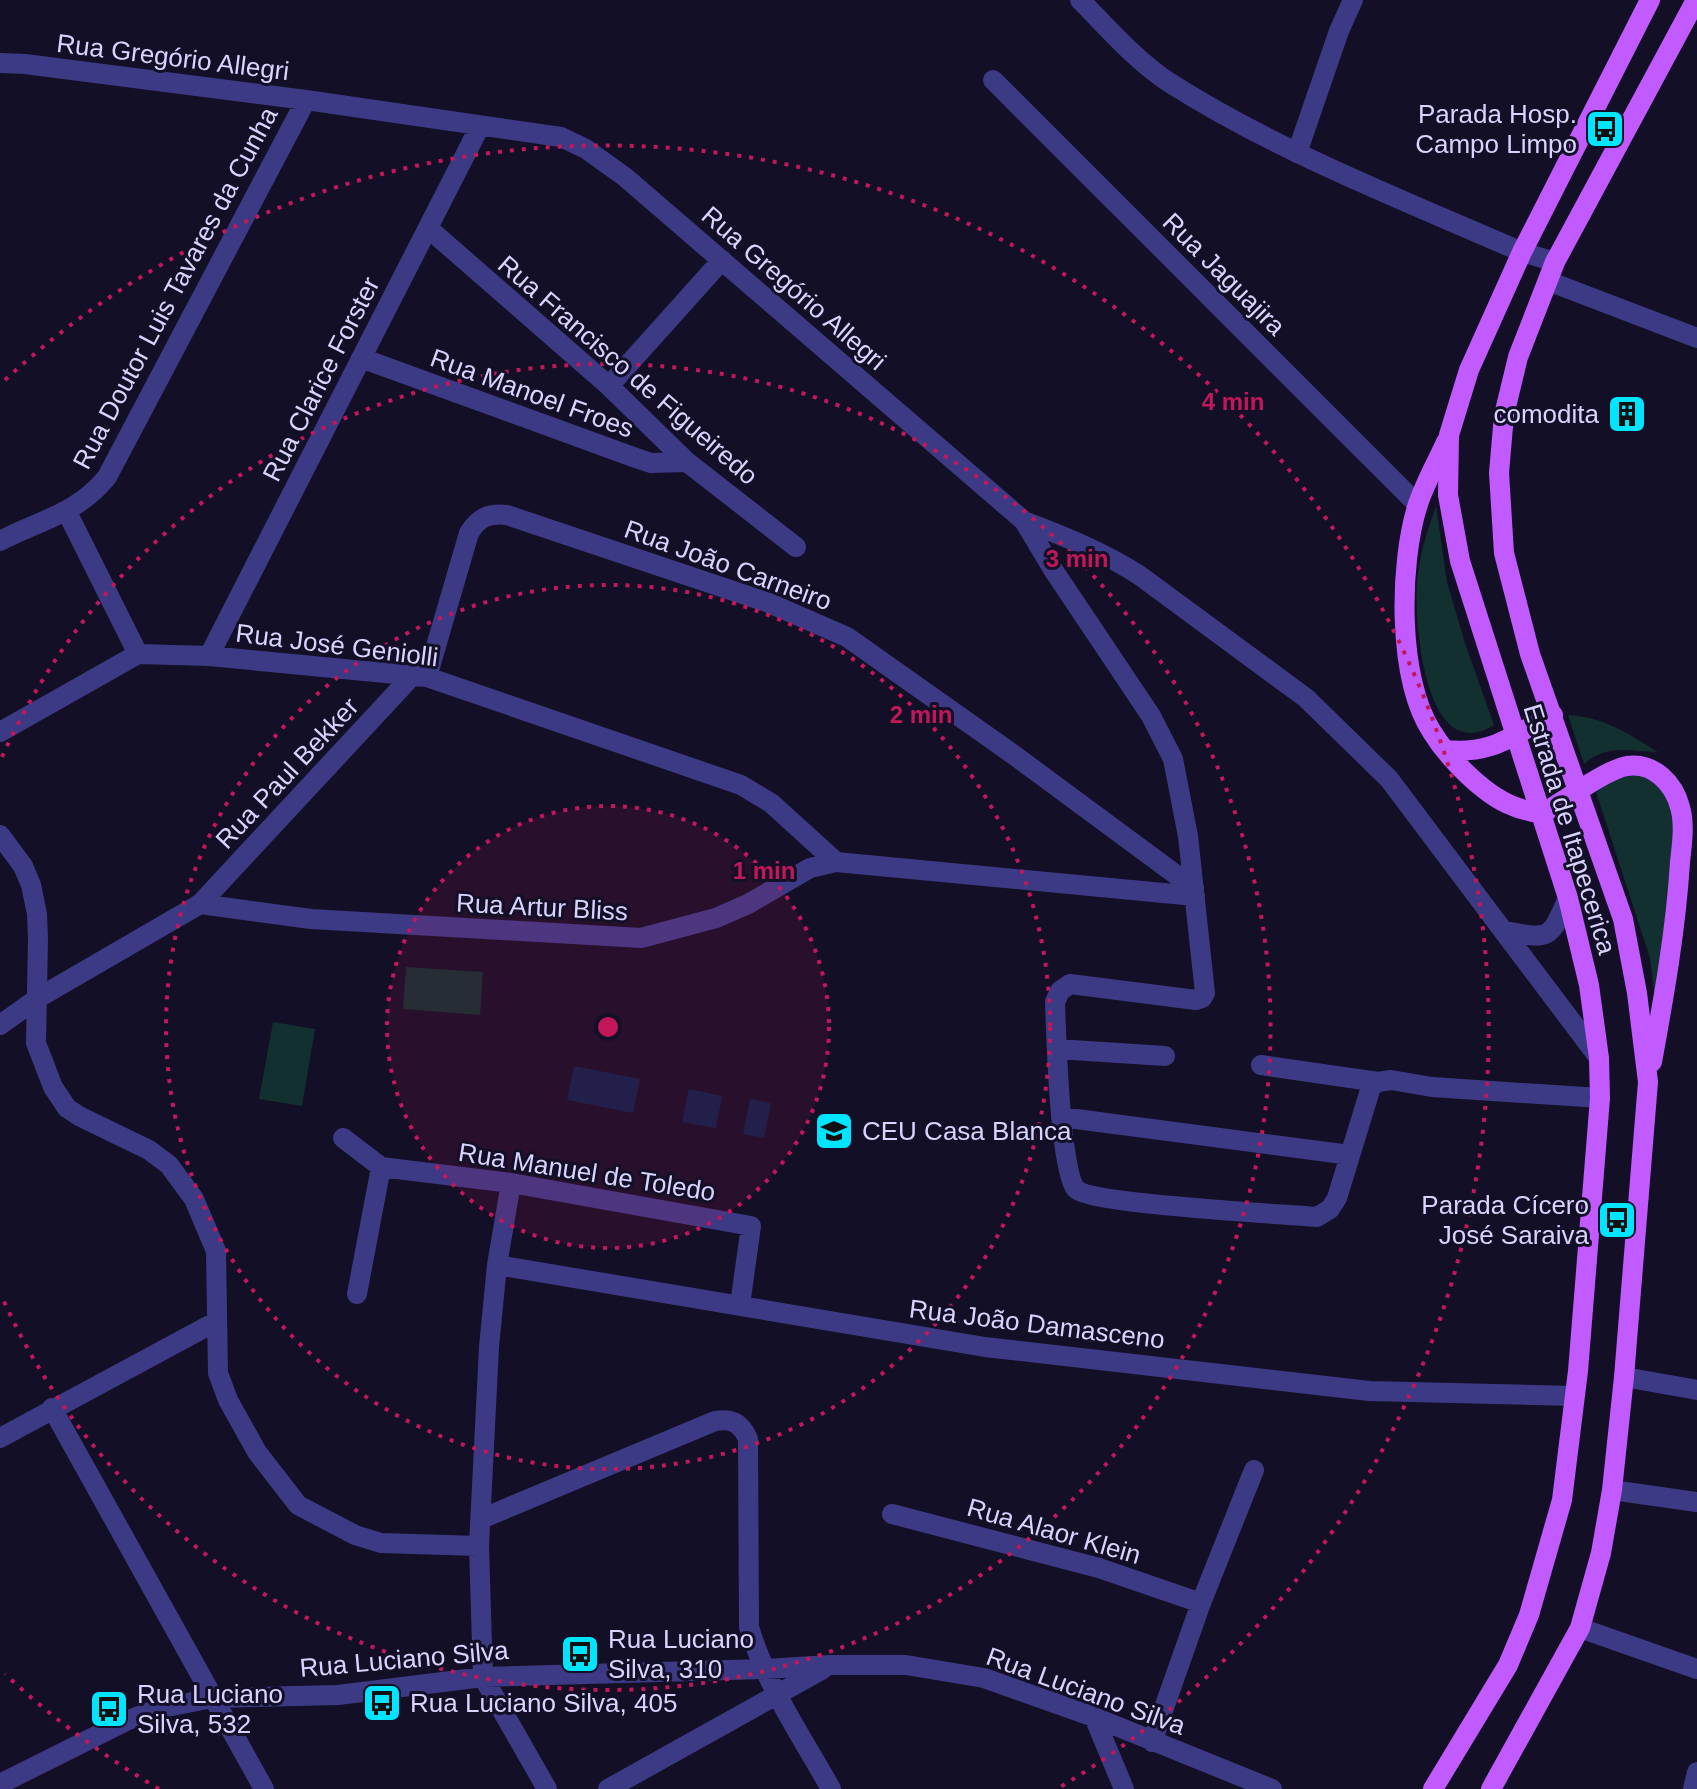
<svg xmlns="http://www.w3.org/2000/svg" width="1697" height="1789" font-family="Arial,sans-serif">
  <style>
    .green { fill: #12302f }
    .water { fill: #0c2248 }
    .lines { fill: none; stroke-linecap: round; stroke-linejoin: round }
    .minor { stroke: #3d3a85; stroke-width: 20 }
    .major { stroke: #c25bff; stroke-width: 20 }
    .ring { fill: none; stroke: #c2185b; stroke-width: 4; stroke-dasharray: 4 8 }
    .labels { text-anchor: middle; stroke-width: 6; stroke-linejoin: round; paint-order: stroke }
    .street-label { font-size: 26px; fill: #d9d4ff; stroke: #130f26 }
    .poi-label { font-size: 26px; fill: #d9d4ff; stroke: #130f26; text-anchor: start }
    .centre { fill: #c2185b; stroke: #130f26; stroke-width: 4 }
    .ring-label { font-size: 24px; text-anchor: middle; font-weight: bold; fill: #c2185b; stroke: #130f26; stroke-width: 6; stroke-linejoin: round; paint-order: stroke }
  </style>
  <rect width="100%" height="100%" fill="#130f26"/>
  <path class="green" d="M1436,506L1447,582L1465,643L1494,725C1425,768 1414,623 1417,583C1419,556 1427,531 1436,506Z
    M1568,715C1604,717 1629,734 1658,752C1627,752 1609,743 1584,764Z
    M1636,772L1663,787L1680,827L1655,1000L1650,958L1596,792L1616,777Z
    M406,967L483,972L480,1015L403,1009Z
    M273,1022L315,1029L302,1106L259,1099Z"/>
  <path class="water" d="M574,1066L640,1079L633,1113L567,1100Z
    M689,1089L722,1096L716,1128L682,1122Z
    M750,1099L771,1103L764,1138L743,1134Z"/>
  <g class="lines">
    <path class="minor" d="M1080,0C1108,28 1136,61 1170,83C1279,152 1403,200 1522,252L1555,262
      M0,63L25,64L306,100L561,137L586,149L625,177L1024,521L1054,571L1151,716L1173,759L1188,836L1205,993L1202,998L1196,1000L1070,984L1060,991L1055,1002C1056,1032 1060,1173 1076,1189C1091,1204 1282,1214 1317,1217L1330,1209L1337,1198L1371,1087L1378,1082L1391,1080L1432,1087L1600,1098
      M993,80L1418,505
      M1297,153L1339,31L1353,0
      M428,228L609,386L687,462L796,547
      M1548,281L1697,338
      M361,358L636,458L651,463L687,462
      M609,386L722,260
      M67,512L138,654
      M1024,521C1064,536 1103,552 1139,575L1306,698L1389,779L1599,1058
      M0,541C40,520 77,514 107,477L306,100
      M209,656L480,126
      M427,677L469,533C479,517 489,513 507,515L769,603L847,637L1014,755L1194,888
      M0,732L138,654L209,656L427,677L741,785L771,803L836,862
      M0,835L23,866L31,885L37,914L38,939L36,1043L53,1087L67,1108L79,1116L149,1150L169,1165L194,1199L216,1251L218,1373L228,1400L257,1452L298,1505L355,1535L381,1543L479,1546
      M200,904L412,676
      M1505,931C1550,940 1550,939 1568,898
      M0,1025L38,998L200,904L311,919L641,938L716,918L748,904L810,868L836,862L1195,896
      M1057,1049L1165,1056
      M1261,1065L1378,1082
      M1061,1117L1350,1155
      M343,1138L381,1167L511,1183L751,1226L740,1305
      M511,1183L497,1265L489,1347L479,1546L483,1677L547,1789
      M497,1265L985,1347L1369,1391L1574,1396
      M357,1294L381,1167
      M1624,1377L1697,1390
      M52,1408L264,1789
      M0,1438L217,1321
      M1612,1490L1697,1502
      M892,1514L1099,1568L1201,1603
      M481,1519L715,1421C732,1418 741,1423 748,1439L749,1627C766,1685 802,1737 831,1789
      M1580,1628L1697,1669
      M1094,1717L1124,1789
      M1152,1742L1201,1603L1254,1470
      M0,1784L126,1721L157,1709L212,1698L338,1695L483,1677L765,1669L830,1665H906L984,1678L1094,1717L1272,1789
      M608,1789L823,1669
      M1693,1789L1697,1772"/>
    <path class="major" d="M1446,442C1437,462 1425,483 1418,504C1399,563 1397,679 1432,732C1448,758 1484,795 1513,806C1522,810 1533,812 1542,814C1564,801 1605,770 1627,766C1654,762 1674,784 1680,807C1685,824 1682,844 1680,862C1676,929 1664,996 1652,1062
      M1445,750C1494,755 1511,735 1553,715
      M1433,1789L1508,1665L1529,1615L1562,1500L1578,1371L1600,1098L1599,1058L1589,985L1568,898L1460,561L1448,495L1449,435L1469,370L1522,252L1650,0
      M1491,1789L1580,1628L1601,1553L1612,1490L1624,1377L1648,1082L1637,993L1623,919L1530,654L1504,553L1499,473L1504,415L1518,357L1555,262L1696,0"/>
  </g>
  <circle cx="608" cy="1027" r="221" fill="#c2185b" fill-opacity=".12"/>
  <g class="ring">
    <circle cx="608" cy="1027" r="221"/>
    <circle cx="608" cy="1027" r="442"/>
    <path d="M2 757A663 663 0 1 1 2 1297"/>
    <path d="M159 1789A884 884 0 0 1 5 1674M5 380A884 884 0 1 1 1057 1789"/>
  </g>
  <defs>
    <g id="bus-square" transform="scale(2)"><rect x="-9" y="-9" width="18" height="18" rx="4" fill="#00e5ff" stroke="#130f26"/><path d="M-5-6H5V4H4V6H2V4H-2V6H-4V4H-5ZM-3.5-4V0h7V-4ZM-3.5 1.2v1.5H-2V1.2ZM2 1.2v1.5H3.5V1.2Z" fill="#111"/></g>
    <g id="building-square" transform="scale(2)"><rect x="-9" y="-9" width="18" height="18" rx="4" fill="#00e5ff" stroke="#130f26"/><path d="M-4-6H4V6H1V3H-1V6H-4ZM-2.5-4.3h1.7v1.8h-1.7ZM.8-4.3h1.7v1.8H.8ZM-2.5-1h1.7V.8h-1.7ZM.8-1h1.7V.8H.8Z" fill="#111"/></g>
    <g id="school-square" transform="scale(2)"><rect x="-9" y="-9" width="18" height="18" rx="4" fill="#00e5ff" stroke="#130f26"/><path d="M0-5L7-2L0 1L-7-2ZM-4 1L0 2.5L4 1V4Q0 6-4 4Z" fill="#111"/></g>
  </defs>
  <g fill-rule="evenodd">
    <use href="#bus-square" x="1605" y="129"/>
    <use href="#building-square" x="1627" y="414"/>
    <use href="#school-square" x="834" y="1131"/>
    <use href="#bus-square" x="1617" y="1220"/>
    <use href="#bus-square" x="580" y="1654"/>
    <use href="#bus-square" x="382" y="1703"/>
    <use href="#bus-square" x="109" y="1709"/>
  </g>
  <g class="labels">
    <g class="street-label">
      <text transform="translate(173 57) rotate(7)" y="9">Rua Gregório Allegri</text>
      <text transform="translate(1224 274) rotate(45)" y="9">Rua Jaguajira</text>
      <text transform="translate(175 288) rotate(-62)" y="9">Rua Doutor Luis Tavares da Cunha</text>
      <text transform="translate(794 288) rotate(41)" y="9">Rua Gregório Allegri</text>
      <text transform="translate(628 370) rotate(41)" y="9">Rua Francisco de Figueiredo</text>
      <text transform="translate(321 379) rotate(-63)" y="9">Rua Clarice Forster</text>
      <text transform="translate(532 393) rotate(20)" y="9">Rua Manoel Froes</text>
      <text transform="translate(728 565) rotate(20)" y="9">Rua João Carneiro</text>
      <text transform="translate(337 645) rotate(7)" y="9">Rua José Geniolli</text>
      <text transform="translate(287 773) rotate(-47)" y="9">Rua Paul Bekker</text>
      <text transform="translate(1570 829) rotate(73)" y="9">Estrada de Itapecerica</text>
      <text transform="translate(542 907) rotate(3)" y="9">Rua Artur Bliss</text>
      <text transform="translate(587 1172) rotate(9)" y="9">Rua Manuel de Toledo</text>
      <text transform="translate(1037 1324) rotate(7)" y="9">Rua João Damasceno</text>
      <text transform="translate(1054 1531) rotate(16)" y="9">Rua Alaor Klein</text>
      <text transform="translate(404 1659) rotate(-5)" y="9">Rua Luciano Silva</text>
      <text transform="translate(1086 1691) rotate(20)" y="9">Rua Luciano Silva</text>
    </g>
    <g class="poi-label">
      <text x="1577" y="123" text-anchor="end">Parada Hosp.<tspan x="1577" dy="30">Campo Limpo</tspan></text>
      <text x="1599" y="423" text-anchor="end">comodita</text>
      <text x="862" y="1140">CEU Casa Blanca</text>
      <text x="1589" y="1214" text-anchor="end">Parada Cícero<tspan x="1589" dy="30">José Saraiva</tspan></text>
      <text x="608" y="1648">Rua Luciano<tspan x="608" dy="30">Silva, 310</tspan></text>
      <text x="137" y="1703">Rua Luciano<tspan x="137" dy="30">Silva, 532</tspan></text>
      <text x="410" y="1712">Rua Luciano Silva, 405</text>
    </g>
  </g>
  <circle cx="608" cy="1027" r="12" class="centre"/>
  <g class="ring-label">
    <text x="1233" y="410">4 min</text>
    <text x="1077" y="567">3 min</text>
    <text x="921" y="723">2 min</text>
    <text x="764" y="879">1 min</text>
  </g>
</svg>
